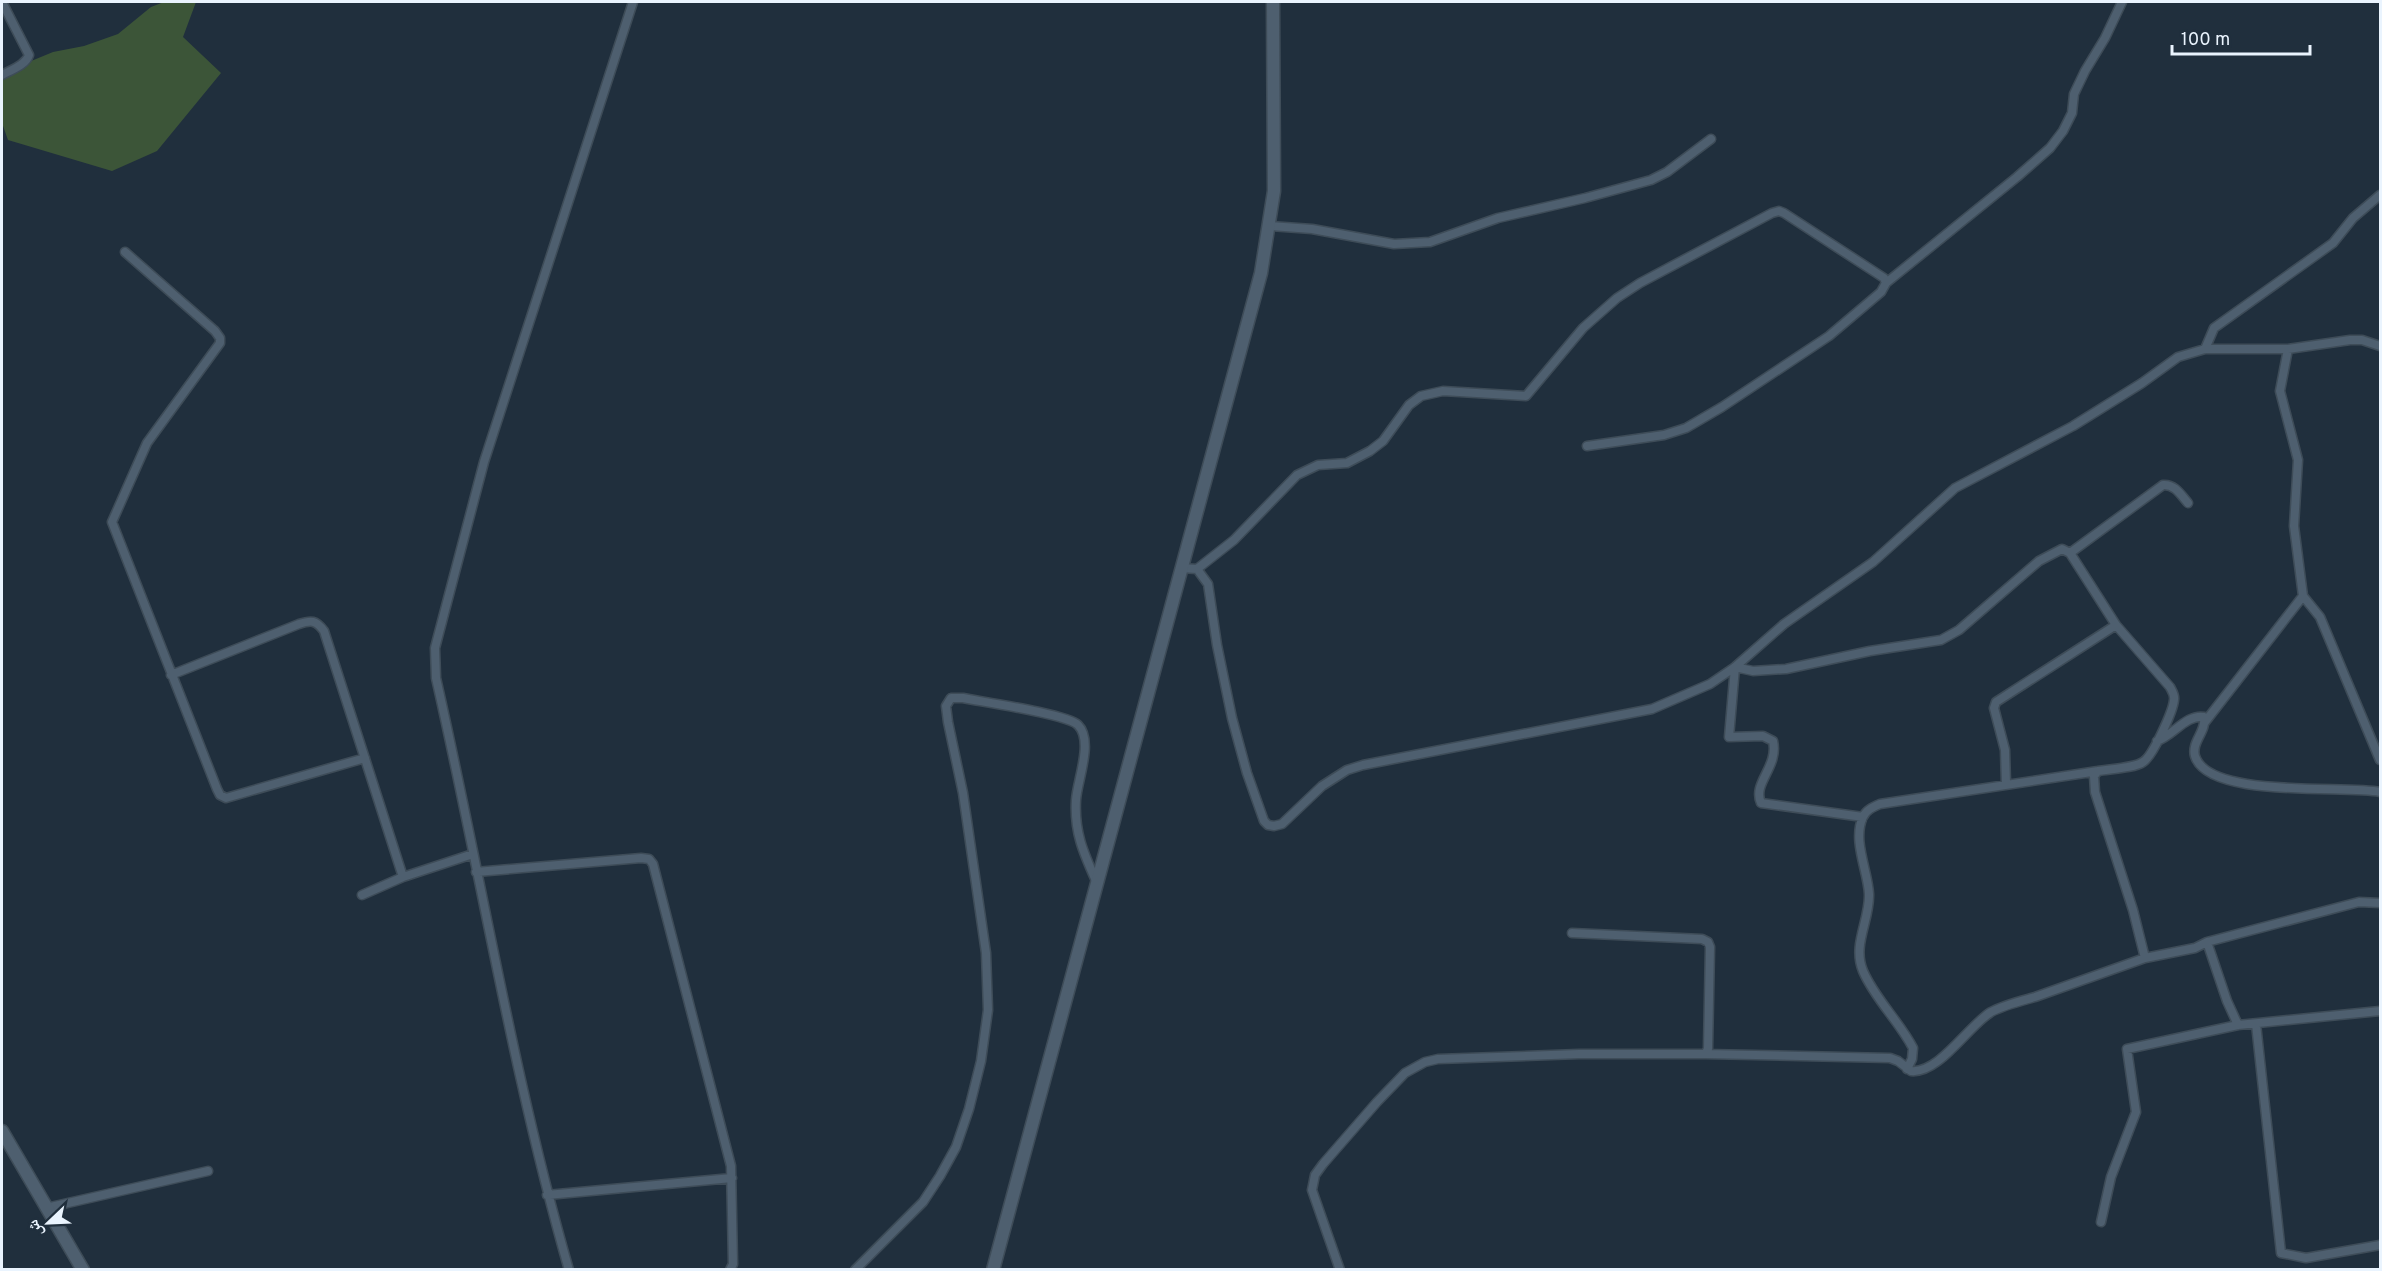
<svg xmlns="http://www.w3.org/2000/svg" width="2382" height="1271" font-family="Overpass,'Noto Naskh Arabic',sans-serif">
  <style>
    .green { fill: #3c5538 }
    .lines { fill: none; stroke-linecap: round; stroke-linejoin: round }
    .street-casing { stroke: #3e4c58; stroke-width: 11 }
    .secondary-casing { stroke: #3e4c58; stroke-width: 15 }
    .street { stroke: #4e5f6f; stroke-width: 8 }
    .secondary { stroke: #4e5f6f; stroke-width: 12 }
  </style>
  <rect width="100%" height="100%" fill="#202f3d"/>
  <path class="green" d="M164,2H196L183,37L221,73L157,151L112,171L8,140L2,123V73L53,52L84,46L118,34L151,7Z"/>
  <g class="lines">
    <g class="street-casing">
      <path id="street" d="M2,2L29,55C26,65 11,70 2,75
        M1270,226L1312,229L1394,244L1430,242L1498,218L1585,198L1651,180L1667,172L1711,139
        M125,252L215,331L220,338V343L147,443L112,522L217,789L220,795L226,798L365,758
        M2205,349L2214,328L2333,243L2353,218L2380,195
        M2288,349L2280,391L2298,460L2294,526L2303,596L2320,617L2380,760
        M1587,446L1664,435L1686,428L1722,407L1829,336L1881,292L1886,283L2017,177L2050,148L2063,131L2072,113L2074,94L2085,71L2105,38L2122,2
        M2070,553L2163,485C2175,484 2181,495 2188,503
        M1181,568L1197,569L1208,584L1217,645L1232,718L1247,773L1264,821L1268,825L1274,826L1282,824L1322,786L1347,770L1363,765L1652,709L1710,684L1735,667L1784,624L1873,562L1955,488L2073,426L2142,383L2178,357L2205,349H2288L2350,340H2362L2380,346
        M1197,569L1234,540L1297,475L1318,465L1347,463L1370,451L1383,441L1409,405L1421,396L1443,391L1526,396L1583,328L1617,298L1640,283L1772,213L1779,211L1784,213L1884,278L1886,283
        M171,675L299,624C311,620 316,620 324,631L403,877
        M2205,722L2303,596
        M2157,741C2173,736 2186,714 2204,717C2207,731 2191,742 2195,756C2208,799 2344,785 2380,792
        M2006,784L2005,750L1994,708L1996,702L2116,625
        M1863,817L1761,803C1752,783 1779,767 1773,741L1763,736L1729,737L1735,667L1753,671L1786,669L1870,651L1941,640L1959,630L2039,561L2062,549L2070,553L2116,625L2170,687C2172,691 2175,695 2174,700C2173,711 2153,756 2143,762C2135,768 2109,769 2098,771L2094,776L2095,792L2133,910L2145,958L2195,948L2207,942L2227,1001L2238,1025
        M476,872L641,858L649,859L653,864L731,1166L733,1264L730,1270
        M362,895L403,877L473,854
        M2207,942L2359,902L2380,903
        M2256,1024L2281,1253L2306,1258L2380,1245
        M1705,1054L1890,1058L1898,1061L1911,1071C1939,1074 1968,1026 1991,1012C2004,1005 2021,1001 2035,997C2072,984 2108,971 2145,958
        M1907,1069L1912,1059L1913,1048C1899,1021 1875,999 1863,971C1852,945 1870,920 1869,894C1868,871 1852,840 1863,817C1866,810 1873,807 1880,804L2098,771
        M547,1195L732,1178
        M46,1208L208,1171
        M2101,1222L2111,1177L2136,1112L2127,1049L2238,1025L2380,1011
        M569,1270C513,1076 481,875 436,678L435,648L484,462L633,2
        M855,1270L923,1202L940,1176L956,1147L969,1109L981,1061L988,1010L986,953L963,793L948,722L946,706L951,698H963C983,702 1067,714 1078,725C1094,741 1077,781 1076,800C1074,833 1084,854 1097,883
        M1340,1270L1312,1190L1315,1175L1323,1164L1377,1102L1405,1073L1425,1062L1438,1059L1579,1054H1705L1708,1049L1710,947L1708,942L1702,939L1572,933"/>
    </g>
    <g class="secondary-casing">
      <path id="secondary" d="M2,1131L83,1270
        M993,1270L1261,273L1274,191L1273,2"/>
    </g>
    <use href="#street" class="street"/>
    <use href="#secondary" class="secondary"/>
  </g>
  <rect width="2382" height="1271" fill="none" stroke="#eaf4fe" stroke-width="6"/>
  <g transform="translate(48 1223) rotate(247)" stroke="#202f3d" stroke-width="4.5" paint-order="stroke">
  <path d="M0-4.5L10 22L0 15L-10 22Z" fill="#eaf4fe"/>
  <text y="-9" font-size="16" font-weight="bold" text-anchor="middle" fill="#eaf4fe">ش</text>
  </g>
  <path d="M2172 45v9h138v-9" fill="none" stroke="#eaf4fe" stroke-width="3"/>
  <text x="2181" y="45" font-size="18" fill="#eaf4fe" stroke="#202f3d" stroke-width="4.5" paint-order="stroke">100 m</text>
</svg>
